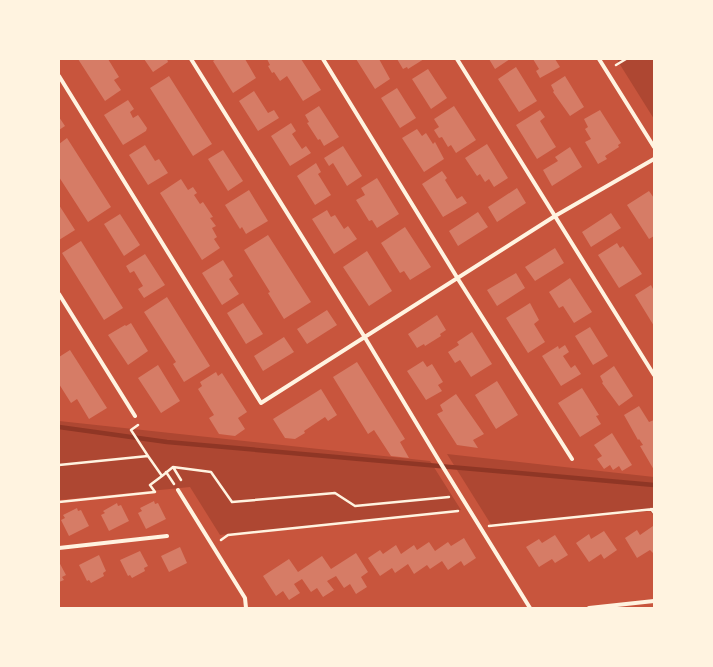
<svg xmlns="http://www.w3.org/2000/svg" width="713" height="667" font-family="'Zilla Slab',serif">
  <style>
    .green { fill: #ae4732 }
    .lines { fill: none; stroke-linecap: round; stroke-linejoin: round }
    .stream { stroke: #8f3625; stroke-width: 4.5 }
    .building { fill: #d67c66 }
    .path { stroke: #fff3e0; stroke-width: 2.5 }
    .minor { stroke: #fff3e0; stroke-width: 4 }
  </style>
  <rect width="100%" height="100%" fill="#c8553d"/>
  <path class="green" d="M617,59H654V119L619,63Z
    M59,421L430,461L461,510L220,535L190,487L59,500Z
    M447,454L654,477V516L650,511L492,526Z"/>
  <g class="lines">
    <path class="stream" d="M59,427L167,442L654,485"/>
  </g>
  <path class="building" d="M78,59H108L119,77L114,80L121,90L105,101Z
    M144,59H167L168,62L153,72Z
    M216,59H245L256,78L233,93L213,61Z
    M267,59H301L321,90L303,101L287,76L280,81L274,72L272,73L268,66L270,65Z
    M356,59H379L390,79L375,89Z
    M397,59H424L408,69L407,67L403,69Z
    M489,59H510L495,69Z
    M533,59H555L560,67L540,78L536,71L539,69Z
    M516,67L537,101L519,112L498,79Z
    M428,69L447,98L431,109L412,79Z
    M169,76L212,144L193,156L150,88Z
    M565,76L584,107L570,116L553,92L554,91L551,85Z
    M397,88L416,118L400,128L381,98Z
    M254,91L268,113L274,110L279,118L258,131L239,101Z
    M128,100L134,109L130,112L133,118L138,115L147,128L146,131L123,145L104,115Z
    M319,106L339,137L324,146L320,139L318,140L307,123L309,122L305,115Z
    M454,106L476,140L456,153L451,145L448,147L442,137L439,138L434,130L439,127L434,119Z
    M540,110L545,117L540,121L556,147L537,159L516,125Z
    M600,110L621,143L618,145L619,147L605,156L607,159L598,164L585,142L591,139L585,129L588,127L584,119Z
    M59,117L65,126L59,130Z
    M291,123L296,131L292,134L302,149L306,146L311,153L290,166L271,136Z
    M417,129L422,136L426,133L433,144L435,142L444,159L424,172L402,138Z
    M67,138L111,207L88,222L59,177V144Z
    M487,144L508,178L494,187L489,179L485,182L480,174L477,176L465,158Z
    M145,145L155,161L159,159L168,173L148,185L129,155Z
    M343,146L362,176L347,186L333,163L329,166L324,158Z
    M570,147L582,167L552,186L543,170L558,161L555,157Z
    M223,150L243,181L228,191L208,159Z
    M316,163L321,172L318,174L331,195L315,205L297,176Z
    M442,171L447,178L445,180L457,199L462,196L467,203L443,217L422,184Z
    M377,178L399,214L377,228L372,220L369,221L356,200L365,195L361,188Z
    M181,179L188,190L193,187L197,193L194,195L200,204L203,202L213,217L210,218L216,226L212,228L217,237L214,239L220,248L202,260L160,193Z
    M517,188L526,203L497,222L488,207Z
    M249,190L268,221L246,234L242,227L240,229L225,205Z
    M649,191L654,198V236L649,239L627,205Z
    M59,205L75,230L59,240Z
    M327,210L331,217L335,215L344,229L348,226L357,239L334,254L312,219Z
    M478,212L488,227L458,246L449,231Z
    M611,213L621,228L591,247L582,232Z
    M120,214L140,245L124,256L104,224Z
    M405,227L431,267L410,280L404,271L400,273L381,243Z
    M268,235L311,302L284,319L268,293L270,292L244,250Z
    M81,241L123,308L104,320L62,253Z
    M617,243L620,248L623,246L642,274L619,288L598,255Z
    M555,248L564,263L535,281L525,267Z
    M367,251L392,291L369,306L343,267Z
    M145,254L165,285L144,298L138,289L143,286L134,271L130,273L126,266Z
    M223,260L233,276L229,279L239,294L222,305L202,273Z
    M516,273L525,288L497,306L487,290Z
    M570,278L592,312L574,323L563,306L559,308L549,292Z
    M651,285L654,291V326L635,295Z
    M167,297L210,366L184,382L173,364L176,362L144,312Z
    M243,303L263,334L246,344L227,313Z
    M530,303L539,320L534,324L545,342L528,353L506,318Z
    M327,310L337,325L307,344L297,329Z
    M437,315L446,330L440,334L441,336L425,346L424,344L417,348L408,334Z
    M131,323L148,351L128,365L108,335L125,325L126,326Z
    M590,327L608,356L593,365L575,336Z
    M472,332L492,364L471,377L460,360L455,363L448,352L459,345L457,342Z
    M284,337L294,352L263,371L254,356Z
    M565,345L569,352L563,356L571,368L575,365L581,374L561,386L542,356L558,346L559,349Z
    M70,350L107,408L89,419L77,399L71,403L59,384V357Z
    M423,361L427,367L432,364L443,382L438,385L442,391L426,400L407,371Z
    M357,362L405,439L400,442L409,458L391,456L374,430L368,434L333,377Z
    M158,365L180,401L161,413L138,378Z
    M614,366L633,396L619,406L602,383L603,382L600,376Z
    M216,372L218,376L222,373L247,412L238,418L245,429L235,436L219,434L209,418L214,415L198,389L202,386L200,382Z
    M497,381L518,415L496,429L475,395Z
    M582,388L599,415L596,416L601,424L580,437L558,403Z
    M321,389L337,415L328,421L325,417L304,431L305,433L295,439L285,438L273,419Z
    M456,394L484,434L473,440L478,448L457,445L437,414L443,411L440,405Z
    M639,406L649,422L654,420V470L640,446L643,445L639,439L638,440L624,415Z
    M612,433L632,465L622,471L619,466L613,470L610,465L604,469L597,459L602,456L594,445Z
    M154,501L155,504L158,503L166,519L146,529L138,513L142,511L140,508Z
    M117,503L118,506L121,505L129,521L109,531L101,515L105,513L103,511Z
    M77,508L78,511L81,510L89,526L69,536L61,520L65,518L63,515Z
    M653,526L654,554L650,550L637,558L625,538L637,530L640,535Z
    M604,531L617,550L604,559L601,554L589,562L576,543L589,534L591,539Z
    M555,535L568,555L555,563L552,559L539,567L526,547L539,539L542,543Z
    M464,538L476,558L464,566L461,561L448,570L442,561L430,569L427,565L414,574L408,564L395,573L392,568L380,576L368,558L380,550L383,554L396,545L401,554L414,545L417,550L429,542L435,551L448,542L451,546Z
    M180,547L187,563L169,572L161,556Z
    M140,551L148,566L144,568L145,571L132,578L130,575L128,576L120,560Z
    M356,553L368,572L361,577L367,587L356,594L350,584L344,588L336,576L327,581L334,590L323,597L317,588L311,592L302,579L294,584L300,593L289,600L283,591L276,596L263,576L289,559L298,572L322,556L331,569Z
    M99,555L106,571L103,573L104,576L91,583L89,580L87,581L79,565Z
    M59,562L66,575L62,577L64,580L59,582Z"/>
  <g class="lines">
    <path class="path" d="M616,65L626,59
      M138,425L131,430L148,456
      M59,465L148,456L162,476L173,467L211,472L232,502L335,493L355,506L449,497
      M173,467L181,480
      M166,472L174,484
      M59,502L155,492L150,485L162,476
      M651,509L654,513
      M489,526L654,509
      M221,540L228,535L458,511"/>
    <path class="minor" d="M191,59L364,336L438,459L530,608
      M323,59L458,279L572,459
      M457,59L654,375
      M599,59L654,147
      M59,76L261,403L555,216L654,159
      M59,294L135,416
      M178,490L245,598L246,608
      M59,548L167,536
      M589,608L654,601"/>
  </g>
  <rect width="713" height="667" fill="none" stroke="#fff3e0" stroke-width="120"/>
</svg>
